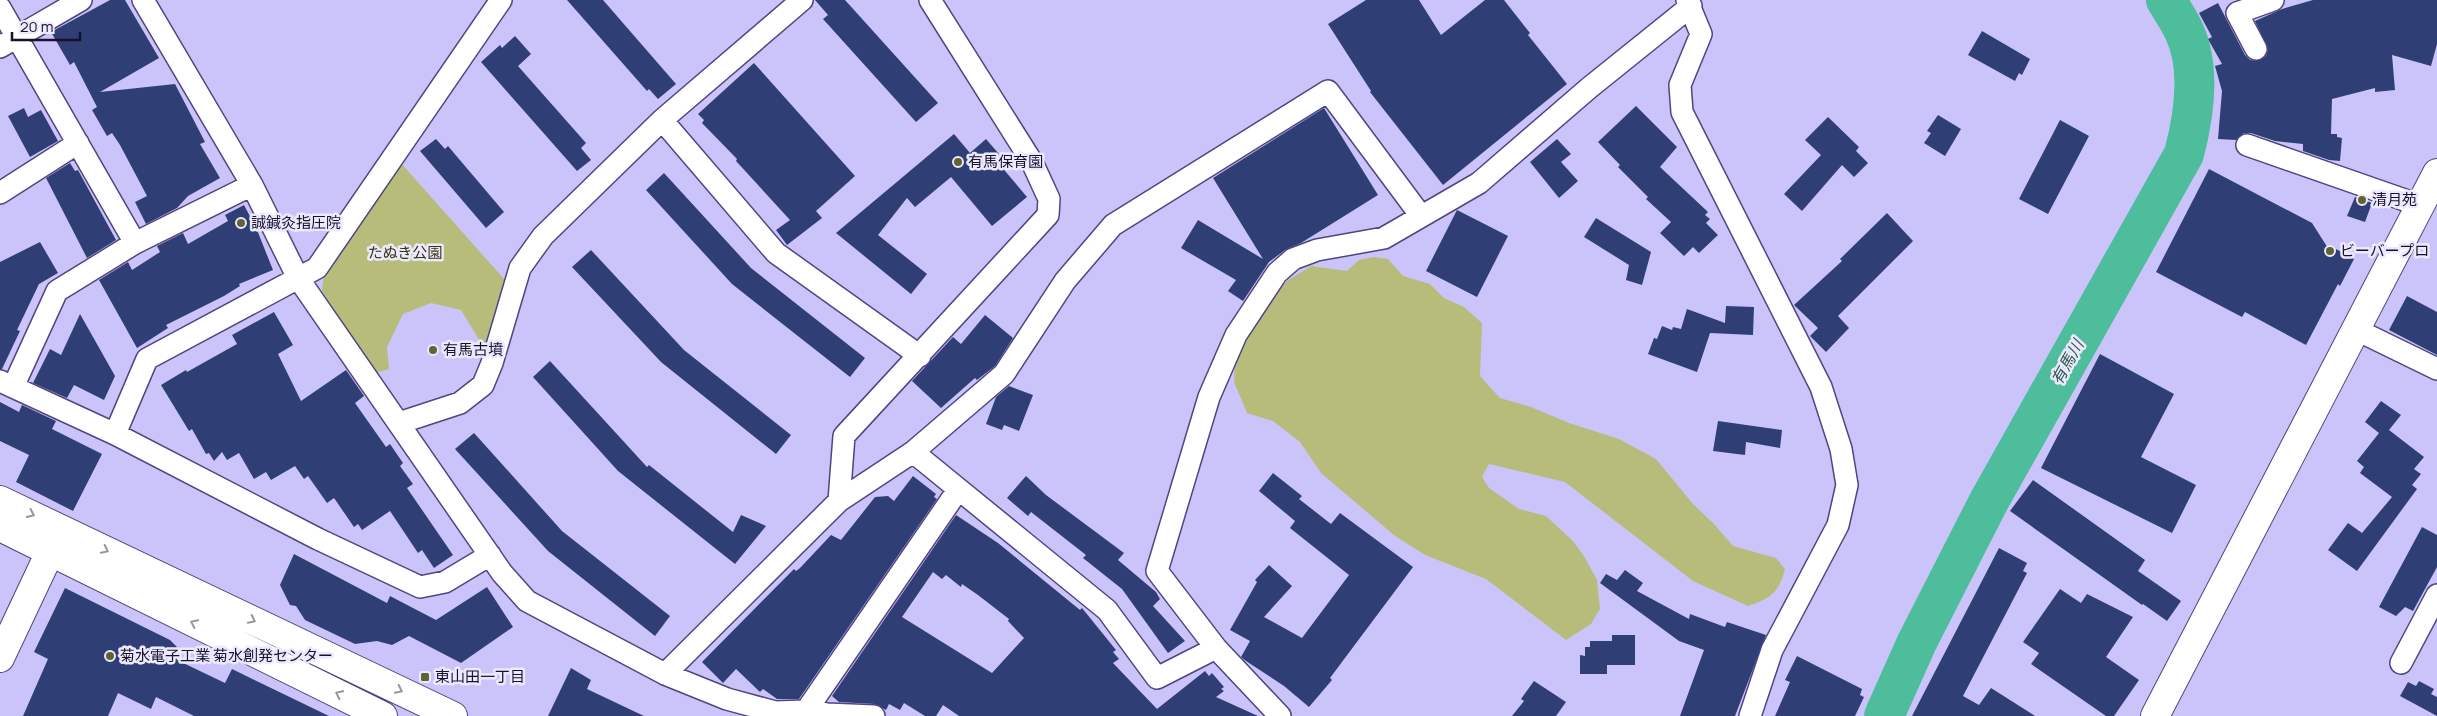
<svg xmlns="http://www.w3.org/2000/svg" width="2437" height="716" font-family="Manrope,'Noto Sans JP',sans-serif">
  <style>
    .green { fill: #b8bc7b }
    .lines { fill: none; stroke-linecap: round; stroke-linejoin: round }
    .river { stroke: #4ebd9c; stroke-width: 40 }
    .building { fill: #303e76; fill-rule: evenodd }
    .street-casing { stroke: #504580; stroke-width: 24 }
    .secondary-casing { stroke: #504580; stroke-width: 30 }
    .street { stroke: #fff; stroke-width: 21 }
    .secondary { stroke: #fff; stroke-width: 28 }
    .oneway { stroke: #97949f }
    .poi-dot { fill: #616330; stroke: #ece9ff; stroke-width: 2 }
    .labels { text-anchor: middle; stroke-width: 5; stroke-linejoin: round; paint-order: stroke }
    .poi-label { font-size: 15px; fill: #17122a; stroke: #ece9ff; text-anchor: start }
    .park-label { font-size: 15px; fill: #33340d; stroke: #ece9ff }
    .water-label { font-size: 16px; font-style: italic; fill: #2b594a; stroke: #ece9ff }
  </style>
  <rect width="100%" height="100%" fill="#cbc4fb"/>
  <path class="green" d="M400,162L505,280L484,348L461,310L431,303L403,314L387,347L389,369L375,373L322,291L324,274Z
    M1374,257L1388,259L1403,276L1430,284L1444,298L1464,307L1482,323L1480,376L1500,398L1531,407L1569,423L1619,439L1656,459L1693,504L1714,524L1733,546L1776,558L1785,569C1779,592 1771,599 1748,606L1693,581L1565,482L1489,464L1482,477L1489,488L1519,509L1546,516L1572,540L1584,556L1597,580L1600,609L1591,624L1566,640L1486,579L1425,555L1395,536L1321,473L1300,442L1273,421L1247,413L1234,382L1235,356L1269,301L1287,281L1311,266L1347,271L1359,260Z"/>
  <g class="lines">
    <path class="river" d="M1884,716L1917,642L1989,501L2184,154C2194,116 2201,67 2184,31C2179,20 2172,10 2166,0"/>
  </g>
  <path class="building" d="M110,0H125L159,58L100,92L175,84L205,142L200,144L220,178L188,196L177,208L146,224L135,202L147,196L120,145L112,133L107,136L92,110L97,107L74,62L70,65L51,32Z
    M567,0H603L676,84L658,99L649,89L647,91Z
    M815,0H845L938,103L916,122L823,19L828,15Z
    M1366,0H1419L1441,35L1485,0H1504L1530,33L1528,35L1567,84L1443,185L1370,92L1371,91L1328,24Z
    M2313,0H2437V44L2431,66L2392,55L2395,90L2375,92V88L2332,99L2331,134H2337V137L2342,138L2340,161L2329,160L2303,151V144L2275,141L2251,133H2244L2236,140L2218,139L2222,91L2215,66L2222,64L2208,39L2212,37L2199,13L2218,3L2245,55L2250,60L2256,61L2266,56L2268,49L2255,21L2282,9Z
    M1982,31L2030,59L2022,75L2019,73L2015,81L1968,55Z
    M515,36L531,54L518,66L586,143L581,148L591,160L577,171L481,62L500,45L502,48Z
    M754,63L855,176L816,211L822,218L787,245L776,230L790,220L736,161L737,159L702,123L704,120L698,114Z
    M1636,106L1677,147L1660,167L1708,212L1705,215L1710,219L1706,223L1718,235L1699,253L1693,247L1684,256L1660,233L1671,222L1646,199L1648,197L1618,167L1620,165L1598,142Z
    M24,108L28,117L41,110L58,141L30,157L8,116Z
    M1324,108L1378,195L1301,243L1285,250L1269,262L1243,301L1228,291L1236,280L1181,248L1198,220L1263,259L1213,178Z
    M1938,115L1961,129L1945,156L1924,143L1931,133L1927,131Z
    M1828,117L1859,147L1856,151L1868,163L1854,177L1842,165L1802,211L1784,194L1821,155L1805,140Z
    M2060,120L2089,136L2048,214L2019,199Z
    M954,134L970,153L986,139L999,154L994,158L1027,197L992,226L951,177L915,207L907,198L878,235L927,274L911,294L836,233Z
    M436,139L445,149L448,146L504,212L486,228L420,151Z
    M1557,139L1571,154L1561,162L1578,181L1559,198L1530,162Z
    M70,163L75,171L78,170L116,240L87,258L46,178Z
    M2209,169L2312,223L2333,256L2336,249L2354,259L2340,286L2338,284L2306,345L2245,312L2242,317L2156,272Z
    M664,173L751,268L865,358L850,377L732,284L646,190Z
    M2355,197L2372,203L2365,222L2347,216Z
    M244,205L257,230L273,270L239,284L240,286L224,296L166,325L168,328L137,348L99,280L128,262L132,270L160,252L157,246L183,233L188,244L228,221L225,215Z
    M1457,210L1508,236L1477,297L1426,271Z
    M1887,213L1913,241L1838,316L1849,328L1826,352L1810,336L1818,328L1794,305L1842,261L1840,259Z
    M1596,218L1651,252L1642,285L1626,280L1629,265L1584,237Z
    M40,242L58,273L39,284L17,330L20,331L2,369H0V262Z
    M591,250L684,350L791,435L776,454L661,362L572,267Z
    M2407,296L2437,312V355L2389,330Z
    M1726,306L1754,307L1753,335L1710,333L1697,372L1648,354L1654,338L1657,339L1662,326L1672,330L1673,327L1681,329L1687,309L1725,323Z
    M274,312L293,345L278,354L301,401L346,370L364,396L355,403L386,447L390,444L403,463L400,466L413,484L407,488L453,555L434,568L422,550L418,553L390,511L362,530L358,524L354,527L334,498L327,503L308,476L304,479L295,466L271,480L266,472L254,479L239,453L227,460L222,452L214,461L209,453L206,454L192,429L189,431L161,385L186,370L187,372L237,344L232,335Z
    M80,314L115,376L104,400L74,385L67,398L33,383L50,349L61,355Z
    M985,315L1013,338L995,366L977,380L975,378L941,408L912,381L953,337L961,344Z
    M2100,354L2174,394L2141,457L2196,485L2172,533L2041,468Z
    M550,361L647,467L649,465L733,532L741,515L766,526L735,564L618,471L533,377Z
    M1009,386L1033,395L1019,431L1004,425L1002,430L986,424L996,397Z
    M2381,401L2401,415L2389,430L2424,457L2414,469L2421,474L2412,485L2417,489L2357,571L2328,550L2348,523L2362,533L2392,497L2360,473L2364,467L2357,461L2379,433L2365,422Z
    M0,402L19,412L22,405L56,421L52,429L102,454L73,511L16,482L29,455L0,441Z
    M1718,421L1782,430L1780,448L1746,442L1745,455L1713,451Z
    M474,433L562,531L670,616L655,636L548,551L455,449Z
    M1273,473L1302,496L1299,499L1331,524L1340,513L1413,567L1330,678L1332,680L1309,707L1284,686L1246,661L1241,657L1250,641L1230,630L1257,582L1255,580L1269,565L1292,586L1264,617L1302,638L1349,575L1290,528L1295,521L1259,491Z
    M913,476L936,494L934,497L937,499L799,699H777L763,689L760,692L736,669L723,683L702,662L794,569L796,571L800,568L831,535L841,540L875,497L888,496L894,501Z
    M1026,476L1046,495L1124,553L1118,560L1156,592L1160,599L1153,606L1185,641L1168,653L1122,589L1083,558L1086,555L1031,512L1028,516L1007,498Z
    M2033,480L2145,560L2138,571L2181,601L2167,621L2143,604L2142,605L2010,511Z
    M956,515L998,543L1080,610L1082,608L1116,650L1113,652L1119,659L1113,663L1157,709L1205,671L1209,676L1212,673L1224,687L1221,689L1224,691L1216,697L1258,716H959L943,705L936,716H925L904,703L900,710L889,704L886,710L875,704L839,702L832,696ZM933,572L942,579L946,575L961,587L962,584L978,595L1009,619L1008,621L1024,638L992,673L902,617Z
    M2422,527L2437,535V567L2413,611L2405,607L2396,616L2379,607Z
    M1999,548L2027,563L2023,571L2027,573L1963,696L1979,705L1991,688L2035,716H1912Z
    M294,554L387,603L390,596L436,620L487,587L513,627L461,663L409,636L392,645L377,641L355,644L305,620L296,606L290,605L280,585Z
    M1625,570L1643,583L1637,591L1689,619L1690,614L1725,627L1727,622L1766,635L1735,716H1680L1704,650L1679,641L1600,583L1606,574L1617,580Z
    M65,588L170,640L177,647V660L225,683L232,669L329,716H194L156,697L151,709L118,693L108,716H23L48,659L34,652Z
    M2060,589L2081,603L2087,594L2133,617L2106,657L2139,680L2114,716H2106L2031,664L2039,653L2023,642Z
    M1612,635H1635V665H1607V674H1580V655L1585,656V647H1590V641H1612Z
    M1797,656L1862,689L1860,695L1864,697L1855,716H1775L1790,682L1785,680Z
    M571,668L591,680L587,689L644,716H548Z
    M1534,681L1566,702L1556,716H1512L1524,701L1521,699Z
    M2419,681L2434,689L2431,694L2437,697V716L2400,696L2408,682L2416,686Z"/>
  <g class="lines">
    <g class="street-casing">
      <path id="street" d="M143,0L252,185L298,278L502,573L527,601L665,674L727,699L775,712L806,711L827,714L874,716
        M1687,0L1701,34L1680,85L1682,112L1821,387L1841,449L1847,485L1838,525L1772,650L1750,716
        M0,8L135,243
        M0,47L81,0
        M2256,49L2237,13L2273,0
        M662,120L776,253L920,356
        M2247,145L2419,205
        M0,193L78,143
        M2357,330L2437,369
        M0,381L115,434L318,539L420,587L445,582L490,555
        M13,387L57,291L135,243L252,185
        M399,423L460,403L483,385L492,363L520,268L543,236L662,120L802,0
        M115,434L147,359L317,268L501,0
        M913,452L1004,374L1065,281L1113,225L1328,91L1421,216
        M839,501L844,436L1048,215L1049,199L1032,162L930,0
        M1216,648L1157,571L1209,397L1236,335L1277,273L1293,259L1317,250L1384,238L1479,183L1589,88L1691,6
        M2401,663L2437,595
        M665,674L839,501L913,452L1107,610L1157,678L1216,648L1280,716
        M806,711L958,490"/>
    </g>
    <g class="secondary-casing">
      <path id="secondary" d="M0,500L453,716
        M0,527L383,716
        M0,658L58,535
        M2155,716L2437,173"/>
    </g>
    <use href="#street" class="street"/>
    <use href="#secondary" class="secondary"/>
  </g>
  <defs><path id="oneway-chevron" d="M-2-3.5L2.5 0L-2 3.5" fill="none" stroke-width="1.6" stroke-linecap="round" stroke-linejoin="round" transform="scale(1.25)"/></defs>
  <g class="oneway">
    <use href="#oneway-chevron" transform="translate(31 514) rotate(25)"/>
    <use href="#oneway-chevron" transform="translate(105 550) rotate(26)"/>
    <use href="#oneway-chevron" transform="translate(252 620) rotate(26)"/>
    <use href="#oneway-chevron" transform="translate(194 623) rotate(-154)"/>
    <use href="#oneway-chevron" transform="translate(399 690) rotate(26)"/>
    <use href="#oneway-chevron" transform="translate(339 694) rotate(-154)"/>
  </g>
  <g class="poi-dot">
    <circle cx="958" cy="162" r="5"/>
    <circle cx="2362" cy="200" r="5"/>
    <circle cx="241" cy="223" r="5"/>
    <circle cx="2330" cy="251" r="5"/>
    <circle cx="433" cy="350" r="5"/>
    <circle cx="110" cy="656" r="5"/>
    <rect x="420" y="672" width="10" height="10" rx="2.5"/>
  </g>
  <g class="labels">
    <g class="poi-label">
      <text x="968" y="167">有馬保育園</text>
      <text x="2372" y="205">清月苑</text>
      <text x="251" y="228">誠鍼灸指圧院</text>
      <text x="2340" y="256">ビーバープロ</text>
      <text x="443" y="355">有馬古墳</text>
      <text x="120" y="661">菊水電子工業 菊水創発センター</text>
      <text x="435" y="682">東山田一丁目</text>
    </g>
    <g class="park-label">
      <text x="405" y="258">たぬき公園</text>
    </g>
    <g class="water-label">
      <text transform="translate(2067 362) rotate(-61)" y="6">有馬川</text>
    </g>
  </g>
  <path d="M12 32v8h68v-8" fill="none" stroke="#17122a" stroke-width="2.5"/>
  <text x="20" y="32" font-size="15" fill="#17122a" stroke="#ece9ff" stroke-width="4" paint-order="stroke">20 m</text>
</svg>
